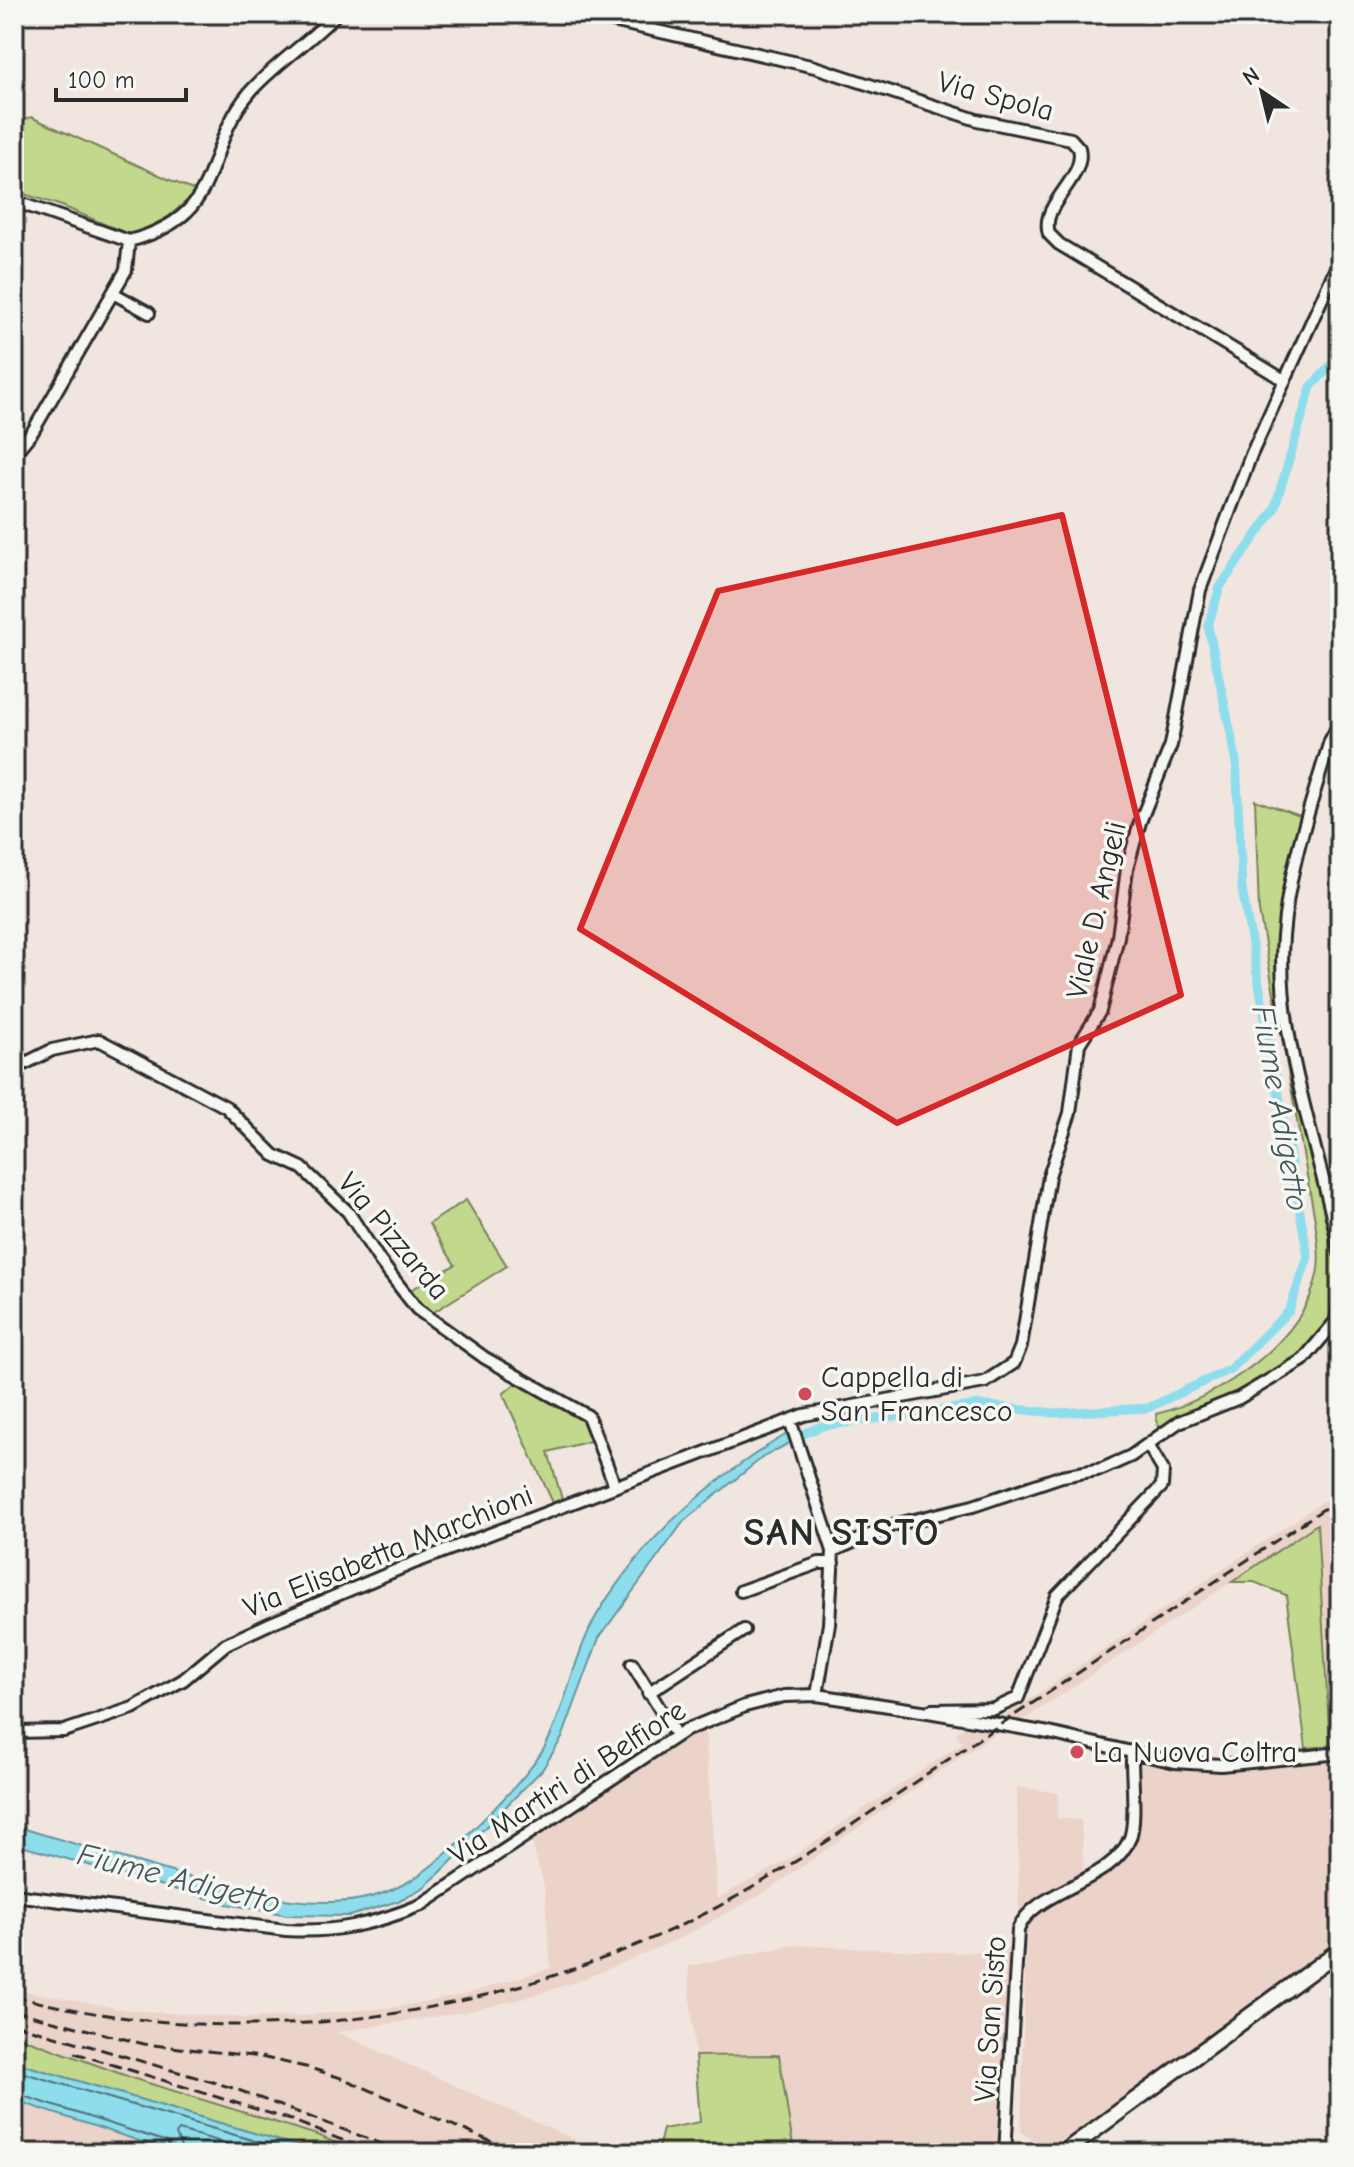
<svg xmlns="http://www.w3.org/2000/svg" width="1354" height="2167" font-family="'Comic Neue',sans-serif">
  <style>
    .built { fill: #ebd3c9 }
    .green { fill: #c2d88d; stroke: #76825c; stroke-width: 2 }
    .water { fill: #8edded; stroke: #66969f; stroke-width: 2 }
    .lines { fill: none; stroke-linecap: round; stroke-linejoin: round }
    .shore { stroke: #537279; stroke-width: 2 }
    .canal { stroke: #8edded; stroke-width: 9 }
    .minor-casing { stroke: #2b2b2b; stroke-width: 16 }
    .major-casing { stroke: #2b2b2b; stroke-width: 20 }
    .minor { stroke: #f6f6f2; stroke-width: 10 }
    .major { stroke: #f6f6f2; stroke-width: 14 }
    .rail { stroke: #2b2b2b; stroke-width: 3; stroke-dasharray: 12 6; stroke-linecap: butt }
    .marked { fill: #d62828; fill-opacity: 0.2; stroke: #d62828; stroke-width: 6; stroke-linejoin: round }
    .poi-dot { fill: #d1495b; stroke: #f6f6f2; stroke-width: 3 }
    .labels { text-anchor: middle; stroke-width: 7; stroke-linejoin: round; paint-order: stroke }
    .street-label { font-size: 30px; fill: #2b2b2b; stroke: #f6f6f2 }
    .poi-label { font-size: 30px; fill: #2b2b2b; stroke: #f6f6f2; text-anchor: start }
    .water-label { font-size: 32px; font-style: italic; fill: #44585c; stroke: #f6f6f2 }
    .district-label { font-size: 38px; font-weight: bold; letter-spacing: 2px; fill: #2b2b2b; stroke: #f6f6f2 }
  </style>
  <rect width="100%" height="100%" fill="#f1e6df"/>
  <filter id="ink" filterUnits="userSpaceOnUse"><feTurbulence type="fractalNoise" baseFrequency=".0125" numOctaves="2"/><feDisplacementMap in="SourceGraphic" scale="16" xChannelSelector="R" yChannelSelector="G"/><feConvolveMatrix kernelMatrix="1 2 1 2 8 2 1 2 1" color-interpolation-filters="sRGB"/></filter>
  <g filter="url(#ink)">
    <path class="built" d="M1340,1490V1744L1330,1746L1317,1525L1019,1723L1001,1729L764,1893L683,1937L584,1979L525,1998L465,2012L337,2032L604,2153H360L317,2135L135,2079L14,2035V1989L127,2010L245,2018L297,2016L395,2007L459,1996L551,1968L544,1886L531,1840L705,1727L717,1899L789,1859L962,1743L956,1732L971,1724L1002,1717L1027,1701Z
      M1340,1758V1945L1061,2151L1038,2146L1021,2131L1026,1931L1037,1916L1115,1869L1133,1852L1137,1838L1140,1769L1136,1760L1189,1769H1241Z
      M1017,1787L1059,1793L1057,1818L1081,1820L1084,1873L1019,1915Z
      M794,1945L963,1953L1012,1948L997,2153H794L779,2055L695,2056L688,1966Z
      M14,2100L176,2153H14Z"/>
    <path class="green" d="M31,117L197,192L168,217L132,236L62,206L14,191V124Z
      M1255,800L1303,817L1289,870L1286,952L1289,1013L1336,1242L1340,1296L1335,1317L1321,1342L1274,1375L1196,1409L1159,1432L1156,1414C1219,1398 1302,1343 1317,1275C1321,1257 1317,1238 1315,1220L1259,911Z
      M466,1200L507,1266L429,1315L407,1292L455,1265L429,1224Z
      M523,1377L570,1404V1413L584,1419L594,1440L548,1452L562,1499L553,1503L503,1394Z
      M1317,1524L1330,1746L1306,1748L1286,1595L1254,1582H1232Z
      M14,2035L135,2079L317,2135L360,2153H321L14,2062Z
      M779,2055L794,2153H657L663,2129L700,2122L695,2056Z"/>
    <path class="water" d="M790,1432L793,1441L763,1457L684,1521L599,1638L562,1738L542,1770L441,1872L423,1888L398,1901L350,1916L288,1915L227,1904L14,1844V1826C64,1841 115,1855 165,1870C220,1886 273,1903 331,1902C358,1902 382,1896 406,1883C442,1864 529,1779 547,1743C568,1701 574,1654 598,1613C644,1537 714,1477 790,1432Z
      M14,2062L321,2153H176L14,2100Z"/>
    <g class="lines">
      <path class="shore" d="M14,2070L296,2153
        M14,2093L167,2142L173,2153
        M183,2153L176,2134L179,2130L260,2153"/>
      <path class="canal" d="M791,1439L822,1426L979,1405L1056,1413L1148,1408L1230,1369L1289,1311L1308,1257L1242,889L1236,758L1208,626L1220,587L1274,510L1311,387L1340,355"/>
      <g class="minor-casing">
        <path id="minor" d="M582,14L815,67L977,120L1071,139L1079,148C1087,179 1039,203 1049,234L1059,244L1284,380
          M14,201L129,241
          M129,241C229,215 199,152 250,92C272,66 311,41 336,14
          M113,293L149,313
          M14,454L33,431L126,270L129,241
          M1340,722L1330,741C1311,804 1288,870 1283,936C1275,1040 1321,1151 1340,1253
          M14,1069L52,1050L99,1040L226,1107L274,1155L302,1168L348,1212L380,1261L417,1309L485,1358L588,1416L615,1486
          M790,1420L833,1551L829,1624L817,1695
          M833,1551L893,1525L973,1506L1062,1476L1102,1469L1131,1456L1179,1422L1239,1398L1303,1360L1336,1321L1340,1300
          M741,1591L819,1563H833
          M632,1664L676,1735
          M648,1693L744,1630
          M931,1710L994,1709L1018,1698L1057,1596L1162,1486L1163,1470L1148,1445
          M14,1732L64,1731L133,1708L183,1680L226,1644L271,1623L416,1562L804,1415L985,1382L1014,1363L1021,1346L1049,1176L1070,1113L1079,1044L1100,1011L1118,937L1127,869L1140,822L1171,745L1200,590L1251,455L1340,259
          M14,1895L286,1930C335,1933 375,1924 421,1905L684,1731L745,1706L784,1696L817,1695L928,1712L1049,1733L1175,1762L1221,1765L1340,1753
          M1005,2153L1018,1930C1033,1889 1112,1884 1130,1838C1137,1819 1131,1773 1132,1751"/>
      </g>
      <g class="major-casing">
        <path id="major" d="M1063,2153L1340,1950"/>
      </g>
      <use href="#minor" class="minor"/>
      <use href="#major" class="major"/>
      <path class="rail" d="M14,1996C246,2057 499,2019 710,1911C803,1862 890,1798 977,1740C1098,1660 1219,1579 1340,1498
        M14,2011L144,2044L261,2057L310,2068L344,2079L518,2153
        M14,2024L233,2088L406,2153
        M75,2053L291,2120L375,2153
        M509,2142L535,2153"/>
    </g>
  </g>
  <path class="marked" d="M1062,515L1181,995L897,1123L580,929L718,591Z"/>
  <g class="poi-dot">
    <circle cx="805" cy="1394" r="8"/>
    <circle cx="1077" cy="1752" r="8"/>
  </g>
  <g class="labels">
    <g class="street-label">
      <text transform="translate(996 96) rotate(15)" y="10">Via Spola</text>
      <text transform="translate(1096 910) rotate(-77)" y="10">Viale D. Angeli</text>
      <text transform="translate(394 1236) rotate(50)" y="10">Via Pizzarda</text>
      <text transform="translate(388 1551) rotate(-22)" y="10">Via Elisabetta Marchioni</text>
      <text transform="translate(567 1782) rotate(-33)" y="10">Via Martiri di Belfiore</text>
      <text transform="translate(990 2019) rotate(-86)" y="10">Via San Sisto</text>
    </g>
    <g class="poi-label">
      <text x="821" y="1387">Cappella di<tspan x="821" dy="34">San Francesco</tspan></text>
      <text x="1093" y="1762">La Nuova Coltra</text>
    </g>
    <g class="water-label">
      <text transform="translate(1281 1108) rotate(80)" y="11">Fiume Adigetto</text>
      <text transform="translate(179 1878) rotate(14)" y="11">Fiume Adigetto</text>
    </g>
    <g class="district-label">
      <text x="842" y="1545">SAN SISTO</text>
    </g>
  </g>
  <rect width="1354" height="2167" fill="none" stroke="#f6f6f2" stroke-width="48"/>
  <rect x="24" y="24" width="1306" height="2119" fill="none" stroke="#2b2b2b" stroke-width="3" filter="url(#ink)"/>
  <g transform="translate(1262 92) rotate(325)" stroke="#f6f6f2" stroke-width="6" paint-order="stroke">
  <path d="M0-6L14 30L0 20L-14 30Z" fill="#2b2b2b"/>
  <text y="-12" font-size="22" font-weight="bold" text-anchor="middle" fill="#2b2b2b">N</text>
  </g>
  <path d="M56 88v12h130v-12" fill="none" stroke="#2b2b2b" stroke-width="4"/>
  <text x="68" y="88" font-size="24" fill="#2b2b2b" stroke="#f6f6f2" stroke-width="6" paint-order="stroke">100 m</text>
</svg>
